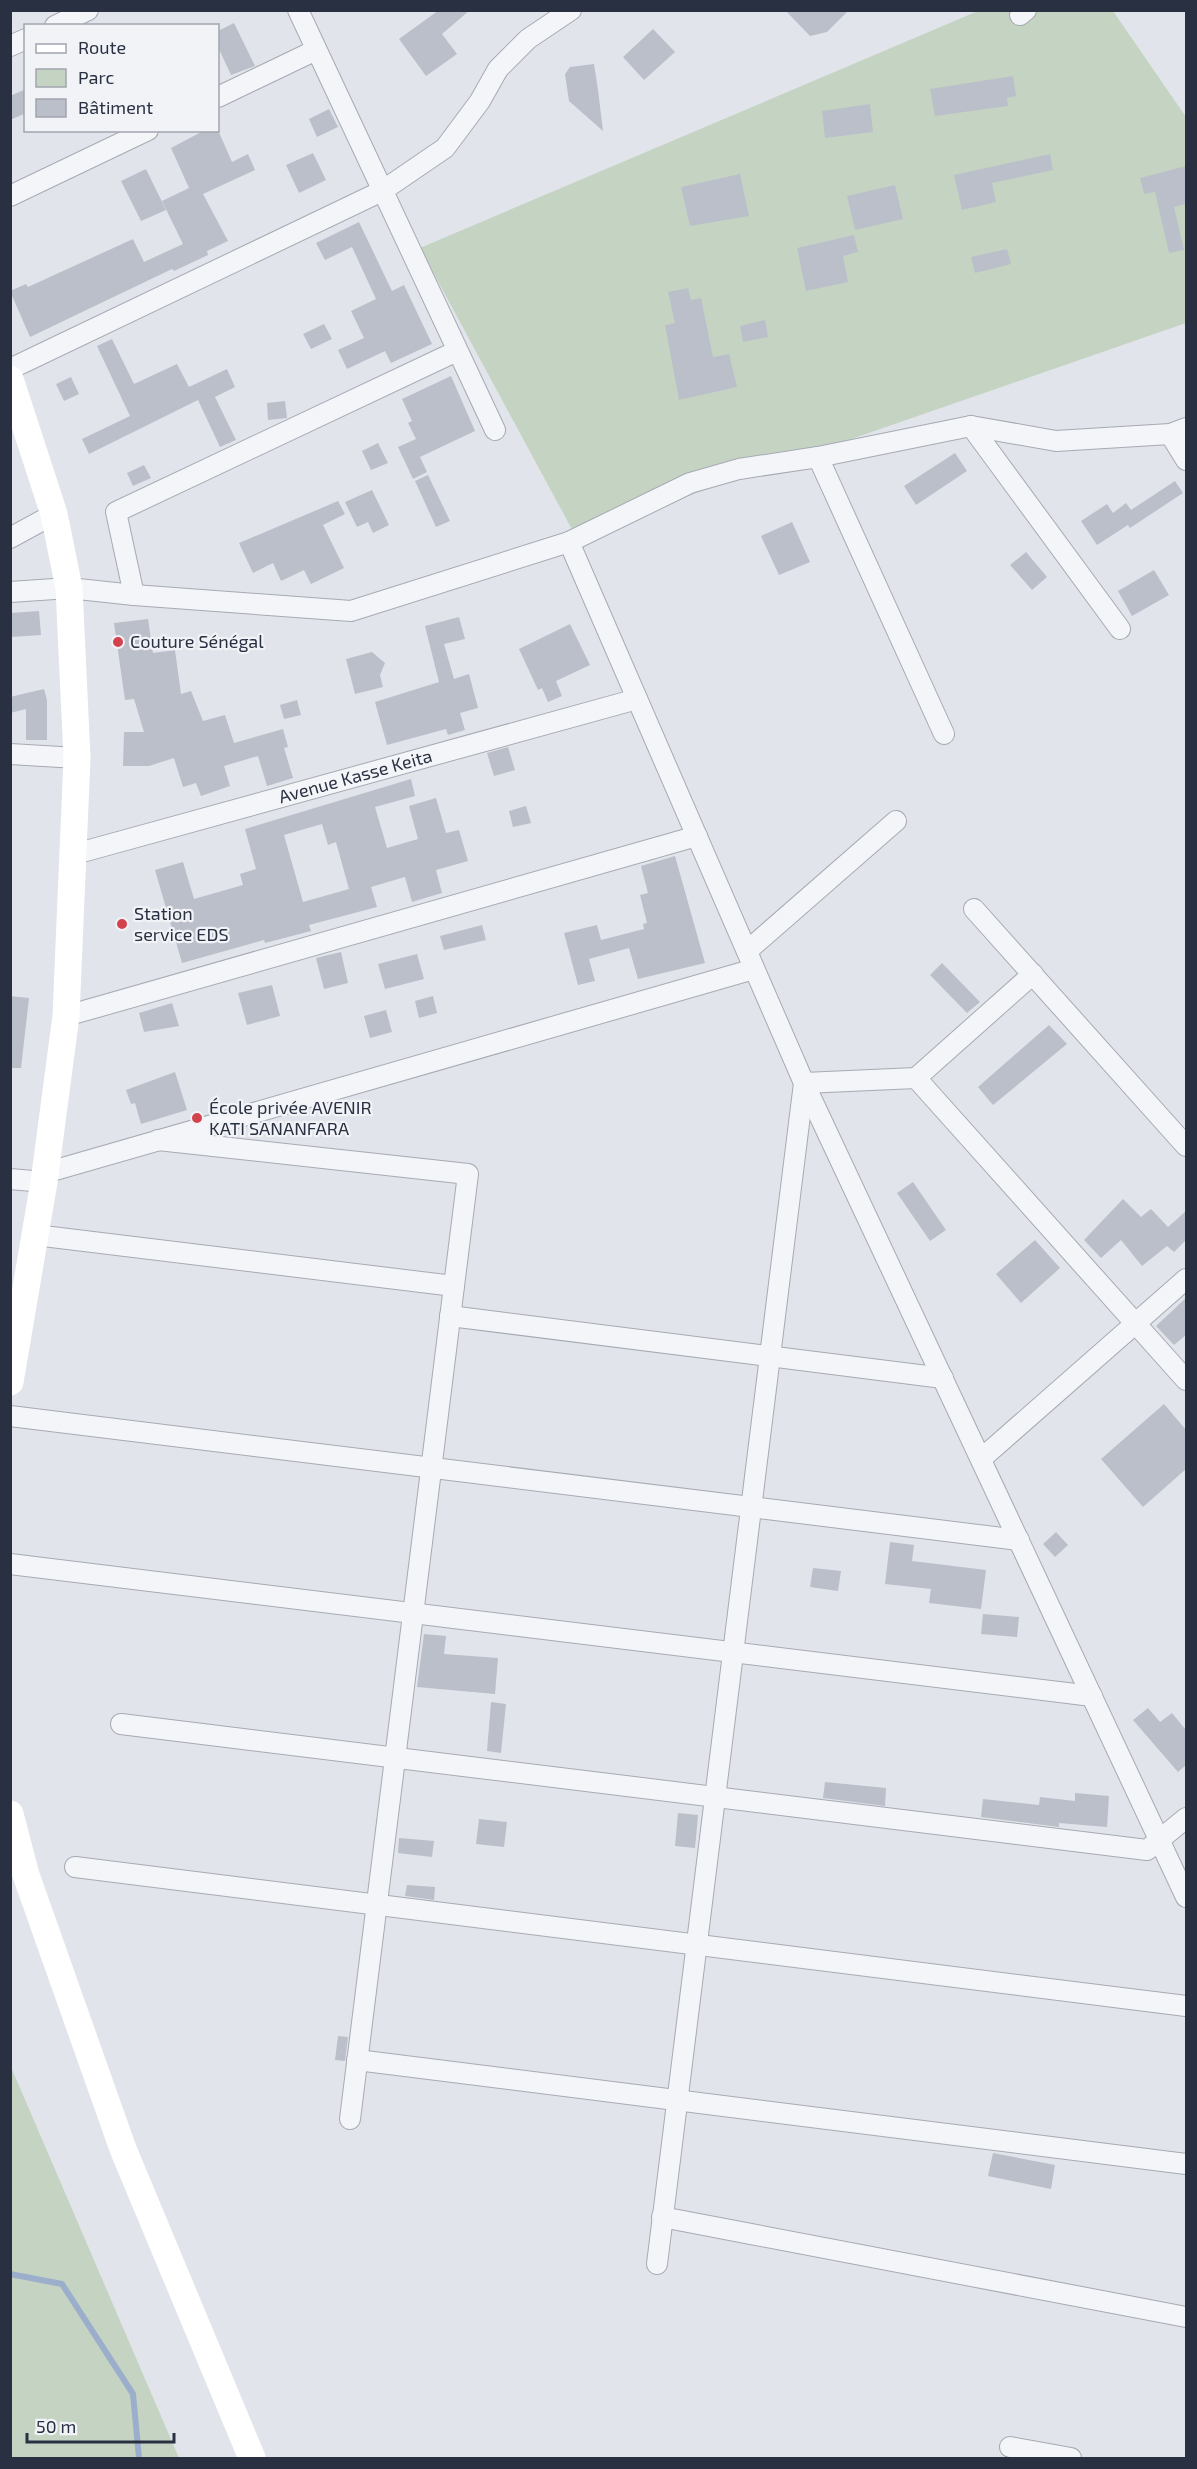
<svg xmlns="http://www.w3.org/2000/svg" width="1197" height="2469" font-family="'Exo 2',sans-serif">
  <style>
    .green { fill: #c5d4c2 }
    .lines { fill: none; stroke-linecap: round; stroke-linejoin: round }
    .stream { stroke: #9baecb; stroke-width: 6 }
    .building { fill: #bbbfca; fill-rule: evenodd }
    .minor-casing { stroke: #a6aab4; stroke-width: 22 }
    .minor { stroke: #f4f5f8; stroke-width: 20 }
    .secondary { stroke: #fff; stroke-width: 27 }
    .poi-dot { fill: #d3434d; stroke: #f1f3f7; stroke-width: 2 }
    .labels { text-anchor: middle; stroke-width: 4.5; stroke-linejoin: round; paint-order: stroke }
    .poi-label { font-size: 18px; fill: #293042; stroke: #f1f3f7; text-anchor: start }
    .street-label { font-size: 18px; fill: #293042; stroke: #f1f3f7 }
  </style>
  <rect width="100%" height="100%" fill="#e1e4ea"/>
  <path class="green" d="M978,11H1113L1186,117V323L575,535L420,248Z
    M11,2067L179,2458H11Z"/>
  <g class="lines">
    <path class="stream" d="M10,2274L62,2284L133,2394L139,2458"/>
  </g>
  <path class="building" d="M439,10H470L442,34L457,54L426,76L399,39Z
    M785,10H849L827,32L810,36Z
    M234,23L255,66L231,75L218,47V31Z
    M653,29L675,52L644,80L623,57Z
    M594,64L598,90L603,131L569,101L565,74L570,67Z
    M1013,76L1016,96L1007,98L1008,106L935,116L930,89Z
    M26,89V113L10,120V96Z
    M870,104L873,132L825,138L822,111Z
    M329,109L338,127L317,137L309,119Z
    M205,130H218L232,162L248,154L255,170L203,194L228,241L207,251L208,255L174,271L172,269L30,337L10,291L26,284L28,287L133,239L144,262L183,244L162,201L189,188L171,148Z
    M313,153L326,180L299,193L286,165Z
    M1050,154L1053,170L992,183L996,202L962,210L954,175Z
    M1186,166V204L1174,207L1184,250L1169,253L1155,192L1144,194L1140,178Z
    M146,169L166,210L141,221L121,181Z
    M740,174L749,216L690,226L681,187Z
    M895,185L903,219L855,230L847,196Z
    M359,222L392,291L404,285L432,344L391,363L385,351L347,369L338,350L364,338L351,311L376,299L352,247L325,260L316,243Z
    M854,235L858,252L843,256L848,282L806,291L797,248Z
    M1007,249L1011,264L975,273L971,257Z
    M688,288L691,300L701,298L713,357L729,354L737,387L679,400L665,325L675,323L668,292Z
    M765,320L768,337L743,342L740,326Z
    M324,324L332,339L311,349L303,334Z
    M112,339L134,384L177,364L189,387L227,369L235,387L215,397L236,440L220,447L198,400L89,454L82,439L130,416L97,346Z
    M451,376L475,431L420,457L427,472L413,479L398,447L416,439L408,423L412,421L402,399Z
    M71,377L79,394L64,401L56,384Z
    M285,401L287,418L268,420L267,403Z
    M378,443L388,463L371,470L362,451Z
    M955,453L967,471L916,505L904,486Z
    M144,465L151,478L133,486L127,473Z
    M428,475L450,521L436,527L415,481Z
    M1175,481L1183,493L1130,528L1128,525L1097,545L1081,521L1107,504L1113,513L1126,503L1131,510Z
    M372,490L389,525L373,533L368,522L357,527L345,502Z
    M338,501L345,514L323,525L344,568L311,584L304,570L281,581L273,563L253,573L239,543Z
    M792,522L810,562L779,575L761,536Z
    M1026,552L1047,577L1032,590L1010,565Z
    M1154,570L1169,595L1132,616L1118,591Z
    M39,611L41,635L10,637V613Z
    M459,617L465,639L444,644L454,679L469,674L478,708L460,713L465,730L448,735L446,729L387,745L375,702L439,682L425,626Z
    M148,619L153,653L175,650L181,694L191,691L203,721L225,715L234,743L283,729L288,747L284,748L293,778L267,786L258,756L224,766L230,786L201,796L196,783L183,787L174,758L149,766H123L124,732H144L134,699L125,700L114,623Z
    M570,624L590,665L556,681L562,696L548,702L542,688L538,690L519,649Z
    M372,652L385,663L380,675L383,687L355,694L346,659Z
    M44,689L47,700V740H26V709L10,713V697Z
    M297,700L301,715L284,719L280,705Z
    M508,747L515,770L494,776L487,753Z
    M411,779L415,796L375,807L387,848L418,839L409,806L436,798L446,833L459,830L468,861L436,870L442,893L412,902L405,877L371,887L377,907L309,925L311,931L265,943L264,940L182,963L155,870L183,862L194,899L243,885L240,874L256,869L245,829ZM322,824L328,845L336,842L349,889L303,902L284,835Z
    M526,806L531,823L513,827L509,811Z
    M675,856L705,963L638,979L629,948L589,959L595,981L578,985L564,933L597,925L601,940L644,929L643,924L647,923L640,895L648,893L641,866Z
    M482,925L486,940L444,950L440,936Z
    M341,952L348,983L324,989L316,958Z
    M417,954L424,979L385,989L378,964Z
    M942,963L980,1002L967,1013L930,975Z
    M272,985L280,1016L247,1025L238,993Z
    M10,996L29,998L21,1068H10Z
    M433,996L437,1013L419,1018L415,1001Z
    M172,1003L179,1026L144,1032L139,1013Z
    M386,1010L392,1032L370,1038L364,1016Z
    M1049,1025L1067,1044L993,1105L978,1087Z
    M175,1072L187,1110L141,1124L135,1103L131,1104L126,1090Z
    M913,1182L946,1230L930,1241L897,1193Z
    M1123,1199L1141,1217L1151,1209L1168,1227L1186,1211V1240L1174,1252L1167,1246L1142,1266L1121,1240L1101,1258L1084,1240Z
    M1035,1240L1060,1268L1021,1303L996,1274Z
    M1186,1298V1335L1174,1345L1156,1326Z
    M1164,1404L1186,1430V1469L1143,1507L1101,1459Z
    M1056,1532L1068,1545L1055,1557L1043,1544Z
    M890,1542L914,1545L912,1561L986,1570L981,1609L929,1603L931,1589L885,1584Z
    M813,1568L841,1571L838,1591L810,1587Z
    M983,1614L1019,1617L1017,1637L981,1634Z
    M424,1634L446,1636L444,1654L498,1658L495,1694L417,1687Z
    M491,1702L506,1704L501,1753L487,1751Z
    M1148,1708L1160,1722L1172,1713L1186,1730V1765L1178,1772L1133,1720Z
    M825,1782L886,1788L885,1806L823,1798Z
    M1075,1793L1109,1796L1107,1827L1059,1823V1827L981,1817L983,1799L1039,1805L1040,1797L1075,1801Z
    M678,1813L698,1815L695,1848L675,1846Z
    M479,1819L507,1822L504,1847L476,1844Z
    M399,1838L434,1841L432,1857L398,1853Z
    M407,1885L435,1887L434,1900L405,1896Z
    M338,2036L348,2037L345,2061L335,2060Z
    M993,2153L1055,2165L1051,2189L988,2176Z"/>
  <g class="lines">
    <g class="minor-casing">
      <g id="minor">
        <path d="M298,10L495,430"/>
        <path d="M1020,15L1026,10"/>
        <path d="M55,26L88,10"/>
        <path d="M10,46L26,39"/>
        <path d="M218,97L316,50"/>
        <path d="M10,196L148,130"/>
        <path d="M10,369L382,191L445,148L480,101L498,69L528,39L571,10"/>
        <path d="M971,426L1120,629"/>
        <path d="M1170,434L1186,460"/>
        <path d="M818,457L944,734"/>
        <path d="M10,538L54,514"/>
        <path d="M569,542L804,1083L1186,1897"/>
        <path d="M10,592L69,588L134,595L351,611L569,542L690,483L739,469L818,457L971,426L1056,441L1170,434L1186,428"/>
        <path d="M134,595L116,512L457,351"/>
        <path d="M10,754L77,758"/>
        <path id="s1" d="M75,854L637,699"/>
        <path d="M974,909L1186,1146"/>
        <path d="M747,951L896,821"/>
        <path d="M66,1016L697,836"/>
        <path d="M916,1078L1186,1380"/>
        <path d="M804,1083L916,1078L1033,974"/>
        <path d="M158,1140L468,1174L350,2119"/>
        <path d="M45,1173L754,969"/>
        <path d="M10,1179L44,1182"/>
        <path d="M35,1235L454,1286"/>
        <path d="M450,1316L943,1378"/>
        <path d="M10,1416L1019,1540"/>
        <path d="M981,1459L1186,1279"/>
        <path d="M10,1564L1092,1696"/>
        <path d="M121,1724L1147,1850L1186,1818"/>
        <path d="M75,1867L1186,2006"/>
        <path d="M357,2060L1186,2164"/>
        <path d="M662,2217L1186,2317"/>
        <path d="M657,2264L804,1083"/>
        <path d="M1010,2447L1071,2458"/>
      </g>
    </g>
    <use href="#minor" class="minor"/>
    <path class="secondary" d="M10,379L54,514L69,588L77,758L66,1016L44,1182L10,1382
      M10,1814L26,1875L123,2149L252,2458"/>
  </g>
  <g class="poi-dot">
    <circle cx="118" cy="642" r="6"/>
    <circle cx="122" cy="924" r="6"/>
    <circle cx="197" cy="1118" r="6"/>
  </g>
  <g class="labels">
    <g class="poi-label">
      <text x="130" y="648">Couture Sénégal</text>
      <text x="134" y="920">Station<tspan x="134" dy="21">service EDS</tspan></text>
      <text x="209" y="1114">École privée AVENIR<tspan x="209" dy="21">KATI SANANFARA</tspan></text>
    </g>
    <g class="street-label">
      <text dy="6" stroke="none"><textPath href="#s1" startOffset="291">Avenue Kasse Keita</textPath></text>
    </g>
  </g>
  <rect width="1197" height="2469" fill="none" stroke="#293042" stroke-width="24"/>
  <rect x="24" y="24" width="195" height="108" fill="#f1f3f7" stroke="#a1a5af" stroke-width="1.5"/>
  <rect x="36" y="44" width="30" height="9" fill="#ffffff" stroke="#a1a5af" stroke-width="1.5"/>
  <text x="78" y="54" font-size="18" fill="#293042">Route</text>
  <rect x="36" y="69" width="30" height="18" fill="#c5d4c2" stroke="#a1a5af" stroke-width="1.5"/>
  <text x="78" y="84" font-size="18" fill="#293042">Parc</text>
  <rect x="36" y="99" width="30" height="18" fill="#bbbfca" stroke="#a1a5af" stroke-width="1.5"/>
  <text x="78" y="114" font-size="18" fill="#293042">Bâtiment</text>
  <path d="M27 2433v9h147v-9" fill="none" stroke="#293042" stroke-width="3"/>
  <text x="36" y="2433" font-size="18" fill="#293042" stroke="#f1f3f7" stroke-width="4.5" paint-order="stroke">50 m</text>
</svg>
